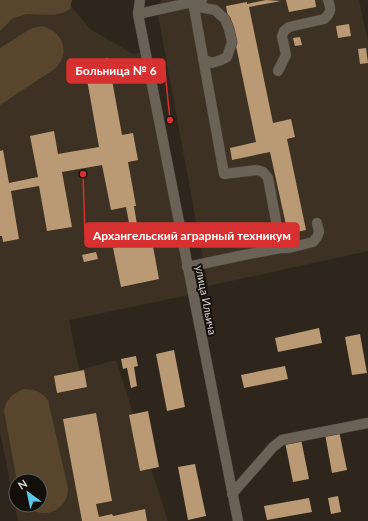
<svg xmlns="http://www.w3.org/2000/svg" width="368" height="521" font-family="Lato,sans-serif">
  <style>
    .built { fill: #3d3123; fill-rule: evenodd }
    .green { fill: #58452d }
    .building { fill: #b99a74 }
    .lines { fill: none; stroke-linecap: round; stroke-linejoin: round }
    .minor-casing { stroke: #49423b; stroke-width: 11 }
    .minor { stroke: #6a6157; stroke-width: 10 }
    .labels { text-anchor: middle; stroke-width: 4; stroke-linejoin: round; paint-order: stroke }
    .street-label { font-size: 11px; fill: #d9d4ce; stroke: #13100c }
    .leader { fill: none; stroke: #d63130; stroke-width: 1.5 }
    .callout-dot { fill: #d63130; stroke: #13100c; stroke-width: 1.5 }
    .callout { fill: #d63130; stroke: #d63130; stroke-width: 1.5 }
    .callout-label { font-size: 12px; text-anchor: middle; font-weight: bold; fill: #fff }
  </style>
  <rect width="100%" height="100%" fill="#2e261d"/>
  <path class="built" d="M66,0L90,29L133,54L141,52L189,295L69,320L79,370L116,360L168,521H18L0,432V22ZM16,481H40V505H16Z
    M161,0H359L368,42V251L208,286L158,15Z"/>
  <path class="green" d="M0,0H72L70,9L65,12L54,15L27,14L17,17L12,19L0,31Z
    M41,26C64,30 72,56 53,70L0,105V48L30,29Z
    M24,389C34,389 42,392 48,400L68,488C68,512 42,521 25,505H40V481H17L4,411C6,399 13,393 24,389Z"/>
  <path class="building" d="M266,0L281,1L249,7L273,123L291,119L295,137L287,139L306,230L288,234L270,152L232,160L230,148L256,142L230,17H228L226,6L247,2V4Z
    M286,0H315L316,7L289,12Z
    M349,24L351,36L338,38L336,26Z
    M300,37L302,45L295,46L293,38Z
    M366,48L368,63L360,64L358,49Z
    M108,58L122,135L133,133L138,160L128,162L136,206H134L140,243L152,241L159,279L121,287L113,248L133,244L126,207L111,210L102,165L62,172L72,227L47,231L39,186L11,191L19,239L3,242L2,236H0V151L3,150L9,183L38,177L30,136L54,131L58,154L99,147L84,63Z
    M96,252L98,259L84,262L82,255Z
    M319,328L322,343L278,352L275,338Z
    M360,334L367,373L352,375L345,337Z
    M174,350L185,407L167,411L156,354Z
    M136,356L138,366L134,367L137,386L131,388L127,368L123,369L121,359Z
    M285,366L288,379L244,388L241,375Z
    M84,370L87,387L57,393L54,376Z
    M148,411L159,467L140,471L129,415Z
    M96,413L112,501L96,504L99,517L112,514L113,516L145,509L147,521H82L63,419Z
    M339,431L347,470L332,473L325,434Z
    M301,439L309,479L293,482L285,442Z
    M195,464L206,516L188,520L178,467Z
    M338,496L341,512L331,514L328,498Z
    M309,498L312,512L267,520L264,506Z"/>
  <g class="lines">
    <g class="minor-casing">
      <path id="minor" d="M140,0L138,14L238,521
        M193,2L224,174L257,170L263,172L268,178L281,248
        M194,6L215,10L225,19L229,29L232,42L227,57L221,60L212,63L203,59
        M138,14L202,0
        M278,71L286,55L282,36L284,31L289,27L324,19C332,12 331,9 328,0
        M187,267L239,256L281,248H289L313,242L317,237L319,232L317,223
        M232,494L273,447L282,440L368,423"/>
    </g>
    <use href="#minor" class="minor"/>
  </g>
  <g class="labels">
    <g class="street-label">
      <text transform="translate(206 300) rotate(79)" y="4">улица Ильича</text>
    </g>
  </g>
  <path class="leader" d="M170 120L165 71M83 174L85 235"/>
  <g class="callout-dot">
    <circle cx="170" cy="120" r="4"/>
    <circle cx="83" cy="174" r="4"/>
  </g>
  <g class="callout">
    <rect x="67" y="59" width="98" height="24" rx="4"/>
    <rect x="85" y="223" width="214" height="24" rx="4"/>
  </g>
  <g class="callout-label">
    <text x="116" y="75">Больница № 6</text>
    <text x="192" y="240">Архангельский аграрный техникум</text>
  </g>
  <g transform="translate(28 493) rotate(327)"><circle r="19" fill="#13100c" stroke="#625e5a"/>
  <path d="M0-3L7 15L0 10L-7 15Z" fill="#5dc7e8"/>
  <text y="-6" font-size="11" font-weight="bold" text-anchor="middle" fill="#d9d4ce">N</text>
  </g>
</svg>
